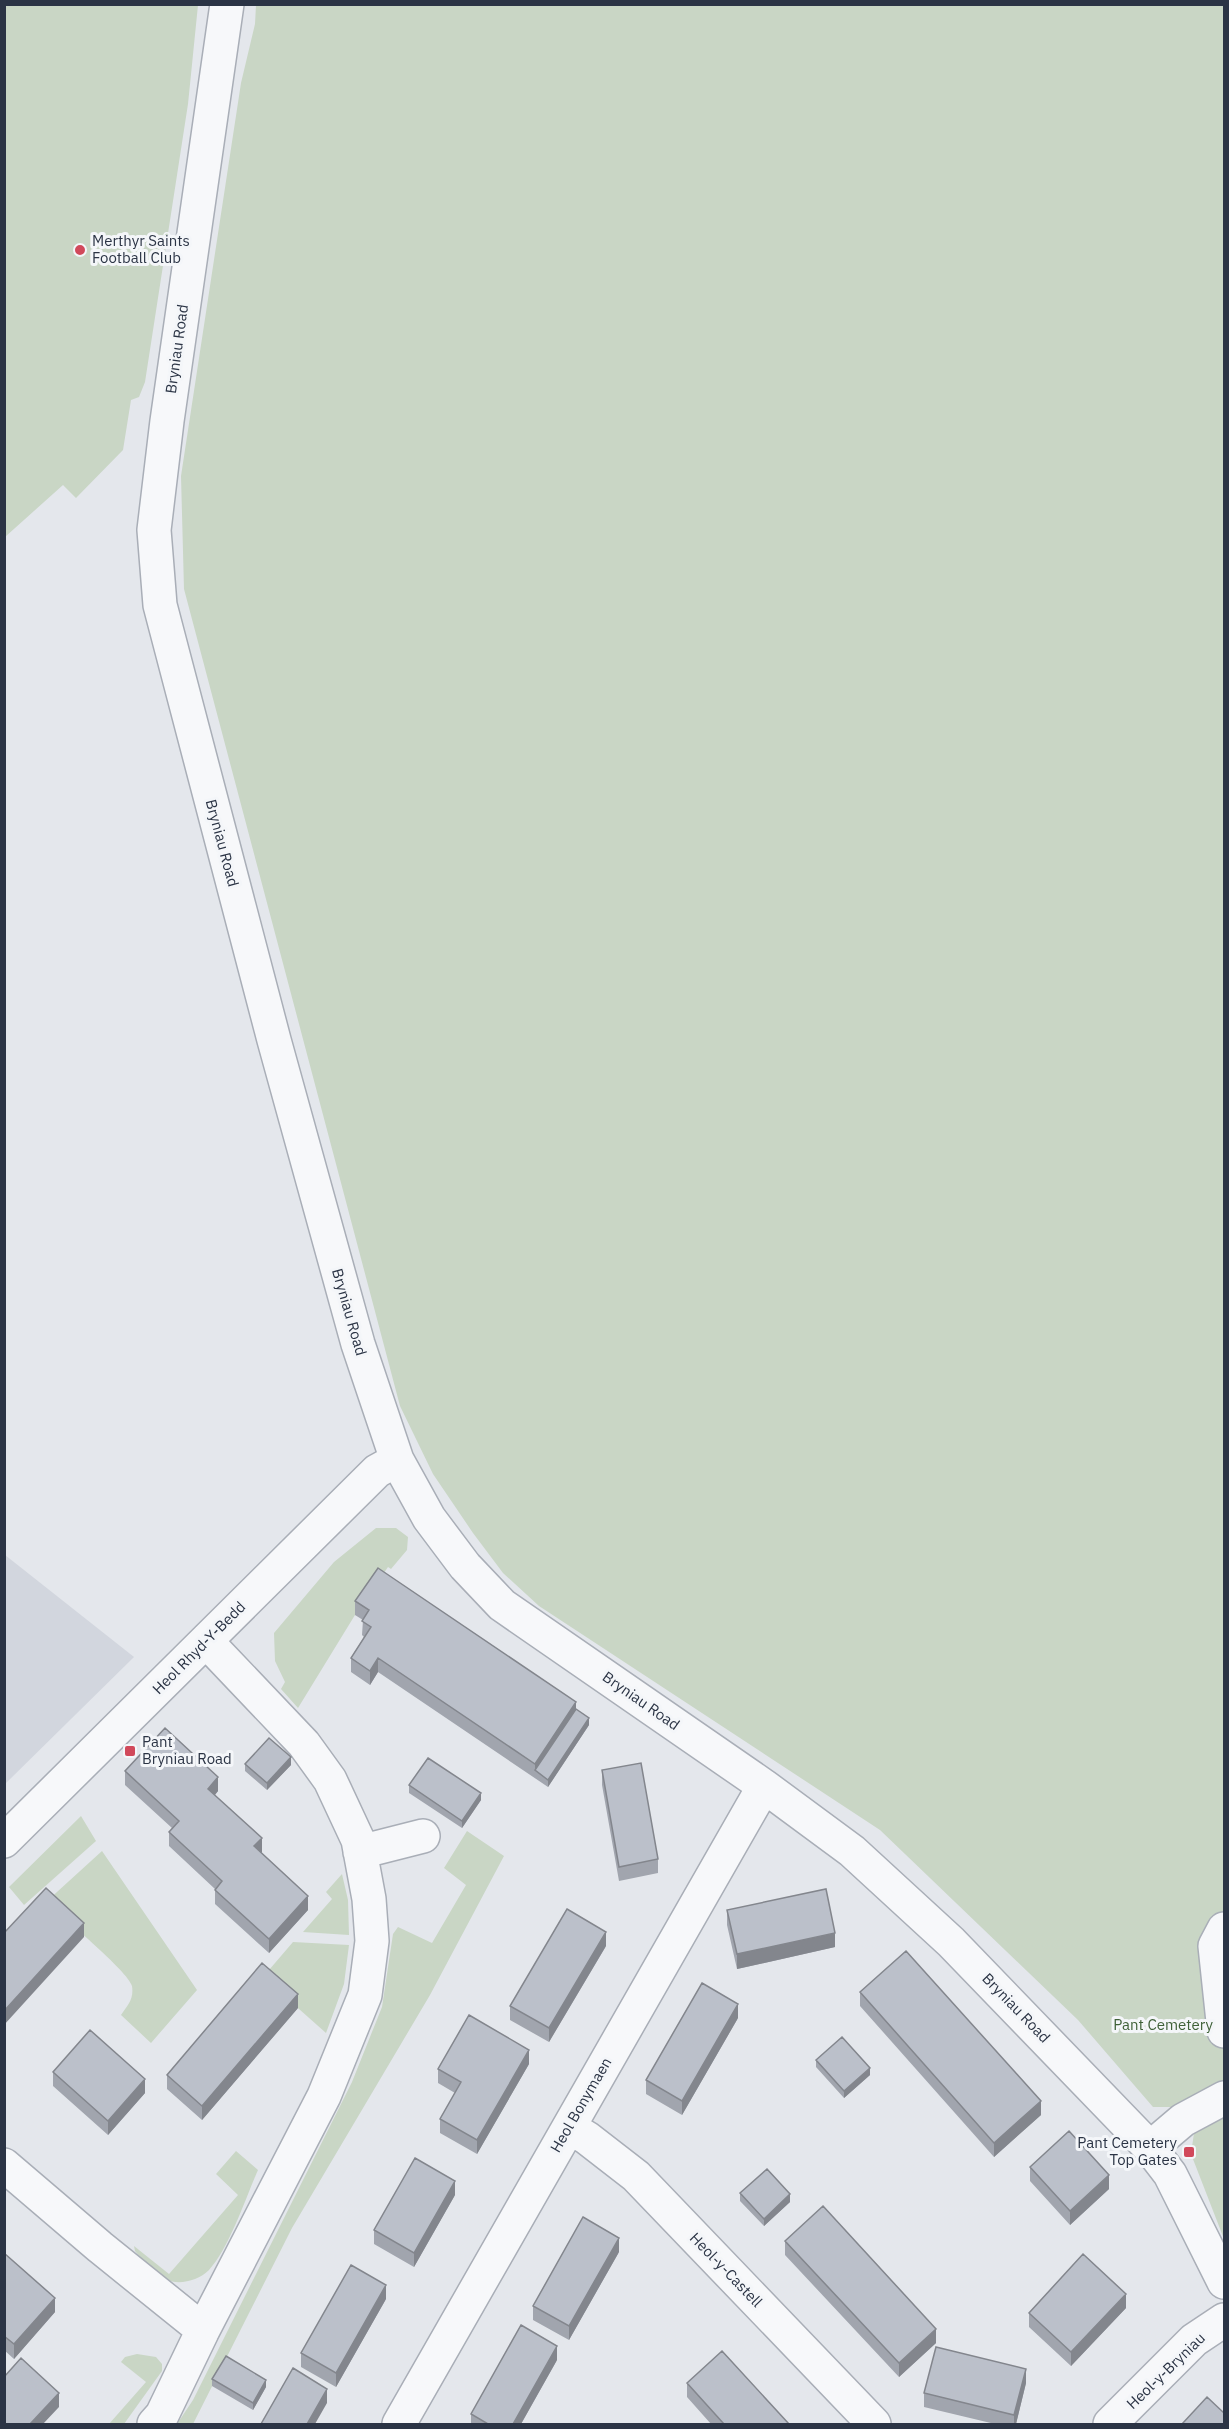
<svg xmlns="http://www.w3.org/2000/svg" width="1229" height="2429" font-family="'IBM Plex Sans',sans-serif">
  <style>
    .built { fill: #d2d6de }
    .green { fill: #c9d6c5 }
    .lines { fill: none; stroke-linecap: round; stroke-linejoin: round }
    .minor-casing { stroke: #a9aeb7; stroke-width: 36 }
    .minor { stroke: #f7f8fa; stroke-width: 33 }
    .wall { fill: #a1a5ae }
    .shaded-wall { fill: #83868d }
    .building { fill: #bbc0ca; stroke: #83868d; stroke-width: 1.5 }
    .poi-dot { fill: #d1495b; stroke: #f4f6f9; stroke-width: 2 }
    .labels { text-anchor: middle; stroke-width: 6; stroke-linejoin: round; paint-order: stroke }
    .poi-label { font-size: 15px; fill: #2b3445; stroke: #f4f6f9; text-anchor: start }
    .street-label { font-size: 15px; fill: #2b3445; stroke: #f4f6f9 }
    .park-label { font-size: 15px; fill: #3f6138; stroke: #f4f6f9 }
  </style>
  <rect width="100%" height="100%" fill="#e4e7ec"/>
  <path class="built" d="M5,1555L134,1657L5,1784Z"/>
  <path class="green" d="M5,4L198,5L188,104L145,382L139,397L131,400L123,450L76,498L63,485L5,537Z
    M256,5H1224V2239L1191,2154L1194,2133L1172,2107H1153L1078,2020L880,1830L539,1606L503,1573L473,1533L433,1474L400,1406L184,589L181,476L241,83L255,24Z
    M376,1528H396L408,1537L407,1550L391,1569L388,1567L355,1615L298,1708L281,1689L285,1682L275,1661L274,1633L334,1562Z
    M81,1816L96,1841L24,1905L9,1887Z
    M467,1831L504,1856L430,1995L292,2228L193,2424H177L193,2400L352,2082L382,2007L393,1934L398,1927L432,1943L466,1885L444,1868Z
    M102,1851L197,1990L151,2043L121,2015C128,2005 134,1999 132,1986C129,1972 60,1915 46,1902Z
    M342,1874L348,1900L349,1935L303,1932L332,1899L326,1892Z
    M293,1942L349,1945L344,1984L326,2033L263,1977Z
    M236,2151L258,2170C246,2197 229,2249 209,2270C198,2281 180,2285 166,2280C155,2275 143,2260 135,2251L134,2246L169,2274L238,2195L216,2174Z
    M137,2354L156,2357L162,2364V2371L124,2424H109L146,2382L121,2362L125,2357Z"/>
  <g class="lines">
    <g class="minor-casing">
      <path id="minor" d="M227,4L167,421L154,530L160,605L274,1040L358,1344L397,1460L429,1518L465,1566L502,1605L764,1786L852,1851L951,1942L1150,2148L1170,2174L1224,2282
        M4,1841L377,1471L397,1460
        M360,1852L423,1836
        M1224,1929L1215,1946L1224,2031
        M569,2127L587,2138L636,2176L874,2424
        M1150,2148L1183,2120L1224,2098
        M4,2165L100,2247L203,2330
        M154,2424L162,2415L203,2330L324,2096L365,1995L372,1941L369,1899L358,1840L330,1780L304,1744L206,1641
        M399,2424L764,1786
        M1110,2424L1194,2340L1224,2320"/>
    </g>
    <use href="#minor" class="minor"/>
  </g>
  <path class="wall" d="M355,1601L576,1709L589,1725L548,1787L378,1672L370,1685L351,1672V1658L364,1637L362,1635L363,1620L355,1615Z
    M245,1764L291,1765L267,1790L245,1771Z
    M602,1770L658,1859V1873L619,1881L602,1785Z
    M125,1771L218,1791L215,1795L308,1910L269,1953L215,1904V1889L169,1846V1832L172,1828L125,1785Z
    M409,1785L481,1800L462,1828L409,1793Z
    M727,1910L835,1947L737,1969L727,1925Z
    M606,1946L549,2042L510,2020V2006Z
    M860,1992L1041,2115L994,2157L860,2006Z
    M298,2008L202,2120L167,2089V2075Z
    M738,2018L682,2115L646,2094V2080Z
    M816,2060L870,2075L844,2098L816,2067Z
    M529,2064L477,2154L440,2133V2119L455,2093L438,2083V2069Z
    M53,2072L145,2093L108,2135L53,2086Z
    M1030,2167L1109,2189L1070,2225L1030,2181Z
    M740,2193L790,2202L764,2226L740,2201Z
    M455,2195L414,2267L374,2244V2230Z
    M785,2241L936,2343L899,2377L785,2255Z
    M619,2252L569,2340L533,2320V2306Z
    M4,2253L55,2312L14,2359L4,2350Z
    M386,2299L336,2387L301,2367V2353Z
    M1126,2308L1071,2366L1029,2327V2313Z
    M557,2360L521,2424H471V2414Z
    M212,2379L266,2387L253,2410L212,2386Z
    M687,2383L789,2424H711L687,2397Z
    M1026,2383L1016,2424H995L924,2407V2393Z"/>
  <path class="shaded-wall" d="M378,1658V1672L370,1685V1671Z
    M576,1702V1716L535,1770V1764Z
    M589,1718V1725L548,1787V1780Z
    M291,1757V1765L267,1790V1783Z
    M218,1777V1791L208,1803V1789Z
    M481,1793V1800L462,1828V1821Z
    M262,1838V1852L254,1860V1846Z
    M308,1896V1910L269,1953V1939Z
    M84,1923V1937L4,2025V2011Z
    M606,1932V1946L549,2042V2028Z
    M835,1933V1947L737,1969V1954Z
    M298,1994V2008L202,2120V2106Z
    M738,2004V2018L682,2115V2101Z
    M529,2050V2064L477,2154V2140Z
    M870,2068V2075L844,2098V2091Z
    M145,2079V2093L108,2135V2121Z
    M1041,2101V2115L994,2157V2143Z
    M1109,2175V2189L1070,2225V2211Z
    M455,2181V2195L414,2267V2253Z
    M790,2194V2202L764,2226V2219Z
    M619,2238V2252L569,2340V2326Z
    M386,2285V2299L336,2387V2373Z
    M1126,2294V2308L1071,2366V2352Z
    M55,2298V2312L14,2359V2344Z
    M936,2329V2343L899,2377V2363Z
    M557,2346V2360L521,2424H513Z
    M1026,2369V2383L1016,2424H1014V2415Z
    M266,2380V2387L253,2410V2403Z
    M327,2389V2403L315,2424H307Z
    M59,2393V2407L43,2424H30Z"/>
  <path class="building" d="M378,1568L576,1702L535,1764L378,1658L370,1671L351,1658L371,1627L362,1621L369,1610L355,1601Z
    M576,1709L589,1718L548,1780L535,1770Z
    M165,1728L218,1777L208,1789L262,1838L254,1846L308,1896L269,1939L215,1890L222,1881L169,1832L179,1821L125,1771Z
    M269,1738L291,1757L267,1783L245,1764Z
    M428,1758L481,1793L462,1821L409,1785Z
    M641,1763L658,1859L619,1867L602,1770Z
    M46,1888L84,1923L4,2011V1933Z
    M826,1889L835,1933L737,1954L727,1910Z
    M567,1909L606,1932L549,2028L510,2006Z
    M906,1951L1041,2101L994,2143L860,1992Z
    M262,1963L298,1994L202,2106L167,2075Z
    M702,1983L738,2004L682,2101L646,2080Z
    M469,2015L529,2050L477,2140L440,2119L461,2082L438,2069Z
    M90,2030L145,2079L108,2121L53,2072Z
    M842,2037L870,2068L844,2091L816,2060Z
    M1069,2131L1109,2175L1070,2211L1030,2167Z
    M415,2158L455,2181L414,2253L374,2230Z
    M767,2169L790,2194L764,2219L740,2193Z
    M823,2206L936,2329L899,2363L785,2241Z
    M583,2217L619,2238L569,2326L533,2306Z
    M4,2253L55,2298L14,2344L4,2336Z
    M1083,2254L1126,2294L1071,2352L1029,2313Z
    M351,2265L386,2285L336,2373L301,2353Z
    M521,2325L557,2346L513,2424H488L471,2414Z
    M936,2347L1026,2369L1014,2415L924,2393Z
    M722,2351L789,2424H724L687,2383Z
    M226,2356L266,2380L253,2403L212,2379Z
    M21,2358L59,2393L30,2424H4V2377Z
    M293,2368L327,2389L307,2424H261Z
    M1207,2397L1224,2413V2424H1182Z"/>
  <g class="poi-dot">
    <circle cx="80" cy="250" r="6"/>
    <rect x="124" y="1745" width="12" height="12" rx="3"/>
    <rect x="1183" y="2146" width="12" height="12" rx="3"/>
  </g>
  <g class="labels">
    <g class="poi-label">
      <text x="92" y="246">Merthyr Saints<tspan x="92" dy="17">Football Club</tspan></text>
      <text x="142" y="1747">Pant<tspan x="142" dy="17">Bryniau Road</tspan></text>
      <text x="1177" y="2148" text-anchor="end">Pant Cemetery<tspan x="1177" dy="17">Top Gates</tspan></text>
    </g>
    <g class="street-label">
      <text transform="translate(177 349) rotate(-82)" y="5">Bryniau Road</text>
      <text transform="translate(222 843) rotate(75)" y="5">Bryniau Road</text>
      <text transform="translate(349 1312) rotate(74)" y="5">Bryniau Road</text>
      <text transform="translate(199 1648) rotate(-45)" y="5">Heol Rhyd-Y-Bedd</text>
      <text transform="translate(641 1701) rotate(35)" y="5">Bryniau Road</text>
      <text transform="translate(1016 2008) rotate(46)" y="5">Bryniau Road</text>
      <text transform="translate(581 2105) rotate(-60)" y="5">Heol Bonymaen</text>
      <text transform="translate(726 2270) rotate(46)" y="5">Heol-y-Castell</text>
      <text transform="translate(1166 2371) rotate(-44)" y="5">Heol-y-Bryniau</text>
    </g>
    <g class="park-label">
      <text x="1163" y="2030">Pant Cemetery</text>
    </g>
  </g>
  <rect width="1229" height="2429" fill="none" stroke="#2b3445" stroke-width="12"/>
</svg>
